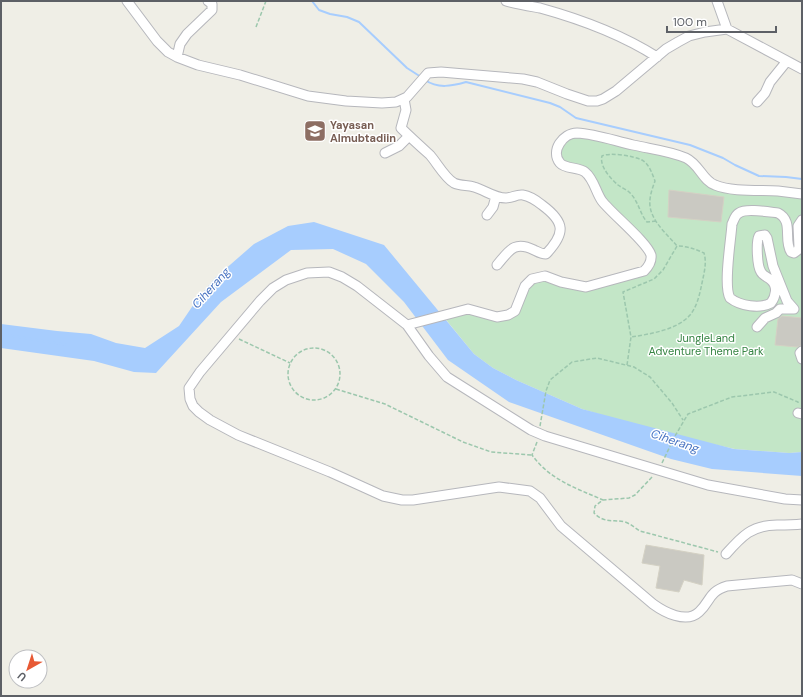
<svg xmlns="http://www.w3.org/2000/svg" width="803" height="697" font-family="'DM Sans',sans-serif">
  <style>
    .green { fill: #c3e6c7 }
    .water { fill: #a7cdfe }
    .lines { fill: none; stroke-linecap: round; stroke-linejoin: round }
    .stream { stroke: #a7cdfe; stroke-width: 2 }
    .building { fill: #cac9c2; stroke: #d4d1c4 }
    .minor-casing { stroke: #b6b7bc; stroke-width: 11 }
    .path { stroke: #9cc7ad; stroke-width: 1.5; stroke-dasharray: 4 2; stroke-linecap: butt }
    .minor { stroke: #fff; stroke-width: 9 }
    .labels { text-anchor: middle; stroke-width: 3; stroke-linejoin: round; paint-order: stroke }
    .education-label { font-size: 11px; font-weight: bold; fill: #785e54; stroke: #fff; text-anchor: start }
    .park-label { font-size: 11px; fill: #368443; stroke: #fff }
    .water-label { font-size: 12px; font-style: italic; fill: #4974c2; stroke: #fff }
  </style>
  <rect width="100%" height="100%" fill="#efeee6"/>
  <path class="green" d="M569,134L688,159L712,184L802,194V452L789,453L735,449L659,432L582,409L516,380L493,368L474,354L443,316L468,309L508,315L525,286L545,276L586,287L644,271L651,255L602,201L592,181L577,168L558,157Z"/>
  <path class="water" d="M314,222L384,245L474,354L493,368L516,380L582,409L734,449L789,453L802,452V476L712,469L671,459L509,402L448,360L404,302L366,264L333,249L291,250L221,302L156,373L134,372L94,361L1,348V324L57,331L91,334L116,343L145,348L179,326L196,301L215,278L254,244L288,226Z"/>
  <g class="lines">
    <path class="stream" d="M312,1L319,10L330,14L347,17L359,22L407,68L421,77
      M425,80C438,89 452,86 466,82L550,103L560,107L576,118L690,145L723,158L735,165L759,176L786,177L802,179
      M1,334L67,345"/>
  </g>
  <path class="building" d="M669,190L724,197L721,222L668,217Z
    M782,316L802,318V345L797,347L775,345L778,319Z
    M646,545L704,555L702,585L684,580L679,592L656,588L660,566L642,563Z"/>
  <g class="lines">
    <g class="minor-casing">
      <path id="minor" d="M127,1L157,41L168,52L177,57L198,65L240,75L308,96L346,101L382,103L396,102L407,97L428,73L441,72L523,79L537,82L567,94L588,101H597L603,99L616,91L666,49L678,42L689,36L705,32L727,29L802,69
        M506,1C517,4 529,6 540,8C580,19 621,34 657,57
        M717,1L727,29
        M177,57L180,44L187,34L212,10V4L208,1
        M404,99L406,110L401,128C410,137 420,146 430,155C437,163 445,178 454,183C460,186 468,185 474,187C485,190 494,198 506,198C512,198 517,194 523,195C530,196 537,201 542,205C565,222 566,233 546,254C541,254 538,252 534,250C514,240 509,251 497,265
        M757,102L765,93L770,82L787,61
        M385,153L399,146L409,136
        M487,215L493,207L496,196
        M407,325L468,309L497,317L508,315L515,311L525,286L532,279L545,276L561,282L586,287L644,271C648,267 652,262 651,255C647,242 612,214 602,201C596,193 594,179 585,172C579,167 565,169 560,163C550,151 563,133 577,133C596,134 615,141 633,145C651,149 670,151 686,158C699,164 703,181 715,185C732,192 759,190 778,191C786,192 794,193 802,194
        M757,327L765,318L776,313L780,309H794L787,301L773,266L767,238L765,235L759,236C756,242 757,266 761,272C763,276 768,277 771,280C778,286 776,296 771,303C760,309 740,306 730,298C723,286 731,240 732,224C734,220 735,215 739,213C746,208 769,212 778,213C794,221 783,240 791,252L794,253L798,250L799,247L798,226L802,220
        M802,351L800,353L802,359
        M798,413L802,414
        M802,500L785,499L708,485L545,436L531,430L447,377L429,356L407,325L357,286L342,277L329,272L307,273L286,280L273,288L260,301L200,372L189,388L190,399L193,406L199,412L210,420L238,435L330,472L383,496L402,500H413L499,487L530,491L540,498L561,526L653,604C664,612 686,624 699,612C711,601 708,592 727,586L792,580L802,584
        M726,554C742,536 752,525 777,525C786,525 793,525 802,524"/>
    </g>
    <path class="path" d="M256,27L266,1
      M656,221L647,222C640,214 639,203 631,194C628,190 622,188 618,185C611,179 599,166 602,156C609,152 634,156 642,160C649,164 652,173 655,181C652,189 649,198 650,206C652,222 667,234 677,246
      M239,339L290,363
      M288 374a26 26 0 1 1 52 0a26 26 0 1 1-52 0Z
      M627,365L631,337L623,292L654,279L663,270L677,246C687,246 695,249 704,253C707,263 704,273 702,283C700,293 697,307 690,315C677,330 650,334 631,337
      M336,389L385,404L463,442L491,452L532,455
      M540,426L546,391L550,380L572,362L597,358L634,367L650,377L672,403L683,420
      M537,442L532,455C550,480 576,488 603,500
      M662,463L675,436L688,414L732,397L774,392L798,402V405
      M652,477L635,495L629,498L603,500L595,506L594,513C605,524 613,519 625,522C631,524 635,528 640,531L718,552"/>
    <use href="#minor" class="minor"/>
  </g>
  <defs>
    <g id="school-square" transform="scale(1.15)"><rect x="-9" y="-9" width="18" height="18" rx="4" fill="#8d6e63" stroke="#fff"/><path d="M0-5L7-2L0 1L-7-2ZM-4 1L0 2.5L4 1V4Q0 6-4 4Z" fill="#fff"/></g>
  </defs>
  <g fill-rule="evenodd">
    <use href="#school-square" x="315" y="131"/>
  </g>
  <g class="labels">
    <g class="education-label">
      <text x="330" y="129">Yayasan<tspan x="330" dy="13">Almubtadiin</tspan></text>
    </g>
    <g class="park-label">
      <text x="706" y="342">JungleLand<tspan x="706" dy="13">Adventure Theme Park</tspan></text>
    </g>
    <g class="water-label">
      <text transform="translate(211 288) rotate(-48)" y="4">Ciherang</text>
      <text transform="translate(675 441) rotate(19)" y="4">Ciherang</text>
    </g>
  </g>
  <rect width="803" height="697" fill="none" stroke="#5d6066" stroke-width="4"/>
  <g transform="translate(28 669) rotate(219)"><circle r="19" fill="#ffffff" stroke="#bebfc2"/>
  <path d="M0-3L7 15L0 10L-7 15Z" fill="#e75934"/>
  <text y="-6" font-size="11" font-weight="bold" text-anchor="middle" fill="#5d6066">U</text>
  </g>
  <path d="M667 26v6h109v-6" fill="none" stroke="#5d6066" stroke-width="2"/>
  <text x="673" y="26" font-size="12" fill="#5d6066" stroke="#ffffff" stroke-width="3" paint-order="stroke">100 m</text>
</svg>
